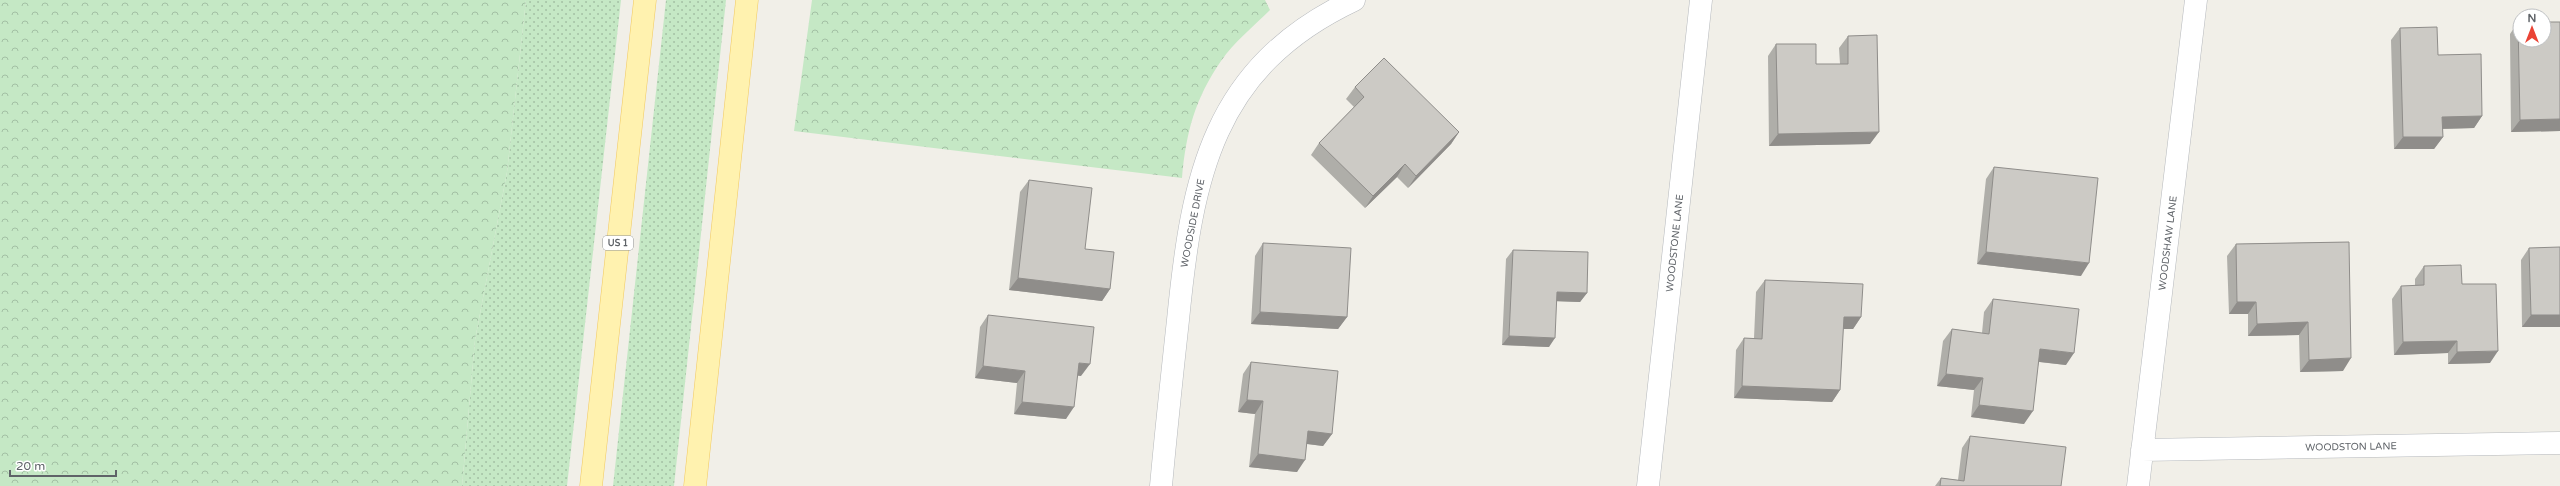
<svg xmlns="http://www.w3.org/2000/svg" width="2560" height="486" font-family="'Varela Round',sans-serif">
  <style>
    .grass { fill: url(#grass-dots) }
    .forest { fill: url(#forest-crowns) }
    .lines { fill: none; stroke-linecap: round; stroke-linejoin: round }
    .minor-casing { stroke: #b5b8bc; stroke-width: 23 }
    .primary-casing { stroke: #f2c960; stroke-width: 23 }
    .minor { stroke: #fff; stroke-width: 22 }
    .primary { stroke: #fff2af; stroke-width: 22 }
    .wall { fill: #afaea9 }
    .shaded-wall { fill: #8f8d8a }
    .building { fill: #cccac5; stroke: #8f8d8a }
    .labels { text-anchor: middle; stroke-width: 3.5; stroke-linejoin: round; paint-order: stroke }
    .shield { fill: #fff; stroke: #8f9295; stroke-width: 1 }
    .shield-label { font-size: 9px; font-weight: bold; fill: #5f6368 }
    .street-label { font-size: 10px; fill: #5f6368; stroke: #fff }
  </style>
  <defs>
    <pattern id="grass-dots" width="8" height="8" patternUnits="userSpaceOnUse"><rect width="8" height="8" fill="#c5e8c5"/><path d="M2 2h.1M6 6h.1" fill="none" stroke="#a3c0a4" stroke-width="1.8" stroke-linecap="round"/></pattern>
    <pattern id="forest-crowns" width="20" height="18" patternUnits="userSpaceOnUse"><rect width="20" height="18" fill="#c5e8c5"/><path d="M2 6a3 3 0 1 1 6 0M12 15a3 3 0 1 1 6 0" fill="none" stroke="#a3c0a4"/></pattern>
  </defs>
  <rect width="100%" height="100%" fill="#f1efe8"/>
  <path class="grass" d="M526,0H621L567,486H462L475,340L507,172Z
    M666,0H726L674,486H613Z"/>
  <path class="forest" d="M0,0H526L507,172L475,340L462,486H0Z
    M812,0H1265L1270,10C1254,26 1234,42 1221,61C1195,99 1186,132 1182,178L794,131Z"/>
  <g class="lines">
    <g class="minor-casing">
      <path id="minor" d="M2142,450L2560,443
        M1161,486C1166,431 1172,375 1178,320C1192,177 1212,67 1354,0
        M1648,486L1701,0
        M2138,486L2196,0"/>
    </g>
    <g class="primary-casing">
      <path id="primary" d="M591,486L645,0
        M695,486L747,0"/>
    </g>
    <use href="#minor" class="minor"/>
    <use href="#primary" class="primary"/>
  </g>
  <path class="wall" d="M2518,22L2560,131L2511,132L2510,34Z
    M2400,28L2438,55L2482,116L2474,128L2443,129V137L2434,149H2394L2391,40Z
    M1848,36L1870,144L1769,146L1768,56L1776,44L1816,64H1840L1839,48Z
    M1355,87L1459,132L1451,144L1408,188L1397,177L1365,208L1311,155L1319,143L1354,107L1346,99Z
    M1994,167L2081,276L1977,264L1986,179Z
    M1029,180L1085,249L1110,289L1102,301L1009,290L1020,192Z
    M2349,242L2343,371L2300,372L2299,335L2248,336V314H2229L2227,256L2236,244Z
    M1263,243L1347,317L1338,329L1251,324L1255,256Z
    M2529,248L2560,327H2522L2521,260Z
    M1513,250L1587,293L1580,302L1557,301L1549,347L1502,345L1506,259Z
    M2424,266L2462,284L2490,363L2448,364V353L2394,355L2392,299L2401,286H2415V279Z
    M1765,280L1861,317L1853,329H1843L1840,390L1832,402L1734,398L1736,350L1744,338H1754L1756,292Z
    M1993,299L2066,365L2039,362L2024,424L1971,417L1974,390L1937,386L1943,341L1952,329L1982,333L1984,312Z
    M988,315L1081,376L1078,375L1066,419L1014,414L1017,383L975,378L980,327Z
    M1251,362L1332,434L1323,446L1307,444L1297,472L1249,467L1255,414L1238,412L1243,374Z
    M1970,436L2061,486H1935L1941,478L1958,480L1962,448Z"/>
  <path class="shaded-wall" d="M2482,116L2474,128L2434,129L2442,117Z
    M2560,119V131L2511,132L2520,120Z
    M1459,132L1451,144L1408,188L1416,176Z
    M1879,132L1870,144L1769,146L1778,134Z
    M2403,137H2443L2434,149H2394Z
    M1405,164L1397,177L1365,208L1373,196Z
    M1986,252L2089,263L2081,276L1977,264Z
    M1018,278L1110,289L1102,301L1009,290Z
    M1557,292L1587,293L1580,302L1550,301Z
    M2237,302H2256L2248,314H2229Z
    M1260,312L1347,317L1338,329L1251,324Z
    M2531,315H2560V327H2522Z
    M1844,317H1861L1853,329H1835Z
    M2308,322L2299,335L2248,336L2257,324Z
    M1509,336L1555,338L1549,347L1502,345Z
    M2457,341L2448,353L2394,355L2403,342Z
    M2040,349L2074,353L2066,365L2032,361Z
    M2498,351L2490,363L2448,364L2457,352Z
    M2351,358L2343,371L2300,372L2309,360Z
    M1079,363L1090,364L1081,376L1070,375Z
    M983,366L1025,371L1017,383L975,378Z
    M1946,374L1983,378L1974,390L1937,386Z
    M1742,386L1840,390L1832,402L1734,398Z
    M1247,400L1263,401L1255,414L1238,412Z
    M1022,402L1074,407L1066,419L1014,414Z
    M1979,405L2033,411L2024,424L1971,417Z
    M1308,431L1332,434L1323,446L1300,443Z
    M1258,454L1305,460L1297,472L1249,467Z"/>
  <path class="building" d="M2518,22H2520V40H2544V22H2560V119L2520,120Z
    M2437,27L2438,55L2481,54L2482,116L2442,117L2443,137H2403L2400,28Z
    M1877,35L1879,132L1778,134L1776,44H1816V64H1848V36Z
    M1384,58L1459,132L1416,176L1405,164L1373,196L1319,143L1364,97L1355,87Z
    M1994,167L2098,178L2089,263L1986,252Z
    M1029,180L1092,188L1085,249L1114,252L1110,289L1018,278Z
    M2349,242L2351,358L2309,360L2308,322L2257,324L2256,302H2237L2236,244Z
    M1263,243L1351,248L1347,317L1260,312Z
    M2560,247V315H2531L2529,248Z
    M1513,250L1588,252L1587,293L1557,292L1555,338L1509,336Z
    M2461,265L2462,284H2496L2498,351L2457,352V341L2403,342L2401,286L2424,285V266Z
    M1765,280L1863,284L1861,317H1844L1840,390L1742,386L1744,338L1762,339Z
    M1993,299L2079,309L2074,353L2040,349L2033,411L1979,405L1983,378L1946,374L1952,329L1989,334Z
    M988,315L1094,327L1090,364L1079,363L1074,407L1022,402L1025,371L983,366Z
    M1251,362L1338,371L1332,434L1308,431L1305,460L1258,454L1263,401L1247,400Z
    M1970,436L2066,447L2061,486H1940L1941,478L1964,481Z"/>
  <g class="labels">
    <rect class="shield" x="603" y="236" width="30" height="14" rx="3"/>
    <g class="shield-label">
      <text x="618" y="246">US 1</text>
    </g>
    <g class="street-label">
      <text transform="translate(1192 223) rotate(-79)" y="4">WOODSIDE DRIVE</text>
      <text transform="translate(1674 243) rotate(-84)" y="4">WOODSTONE LANE</text>
      <text transform="translate(2167 243) rotate(-83)" y="4">WOODSHAW LANE</text>
      <text transform="translate(2351 446) rotate(-1)" y="4">WOODSTON LANE</text>
    </g>
  </g>
  <g transform="translate(2532 28)"><circle r="19" fill="#ffffff" stroke="#bfc1c3"/>
  <path d="M0-3L7 15L0 10L-7 15Z" fill="#ea4335"/>
  <text y="-6" font-size="11" font-weight="bold" text-anchor="middle" fill="#5f6368">N</text>
  </g>
  <path d="M10 470v6h106v-6" fill="none" stroke="#5f6368" stroke-width="2"/>
  <text x="16" y="470" font-size="12" fill="#5f6368" stroke="#ffffff" stroke-width="3" paint-order="stroke">20 m</text>
</svg>
